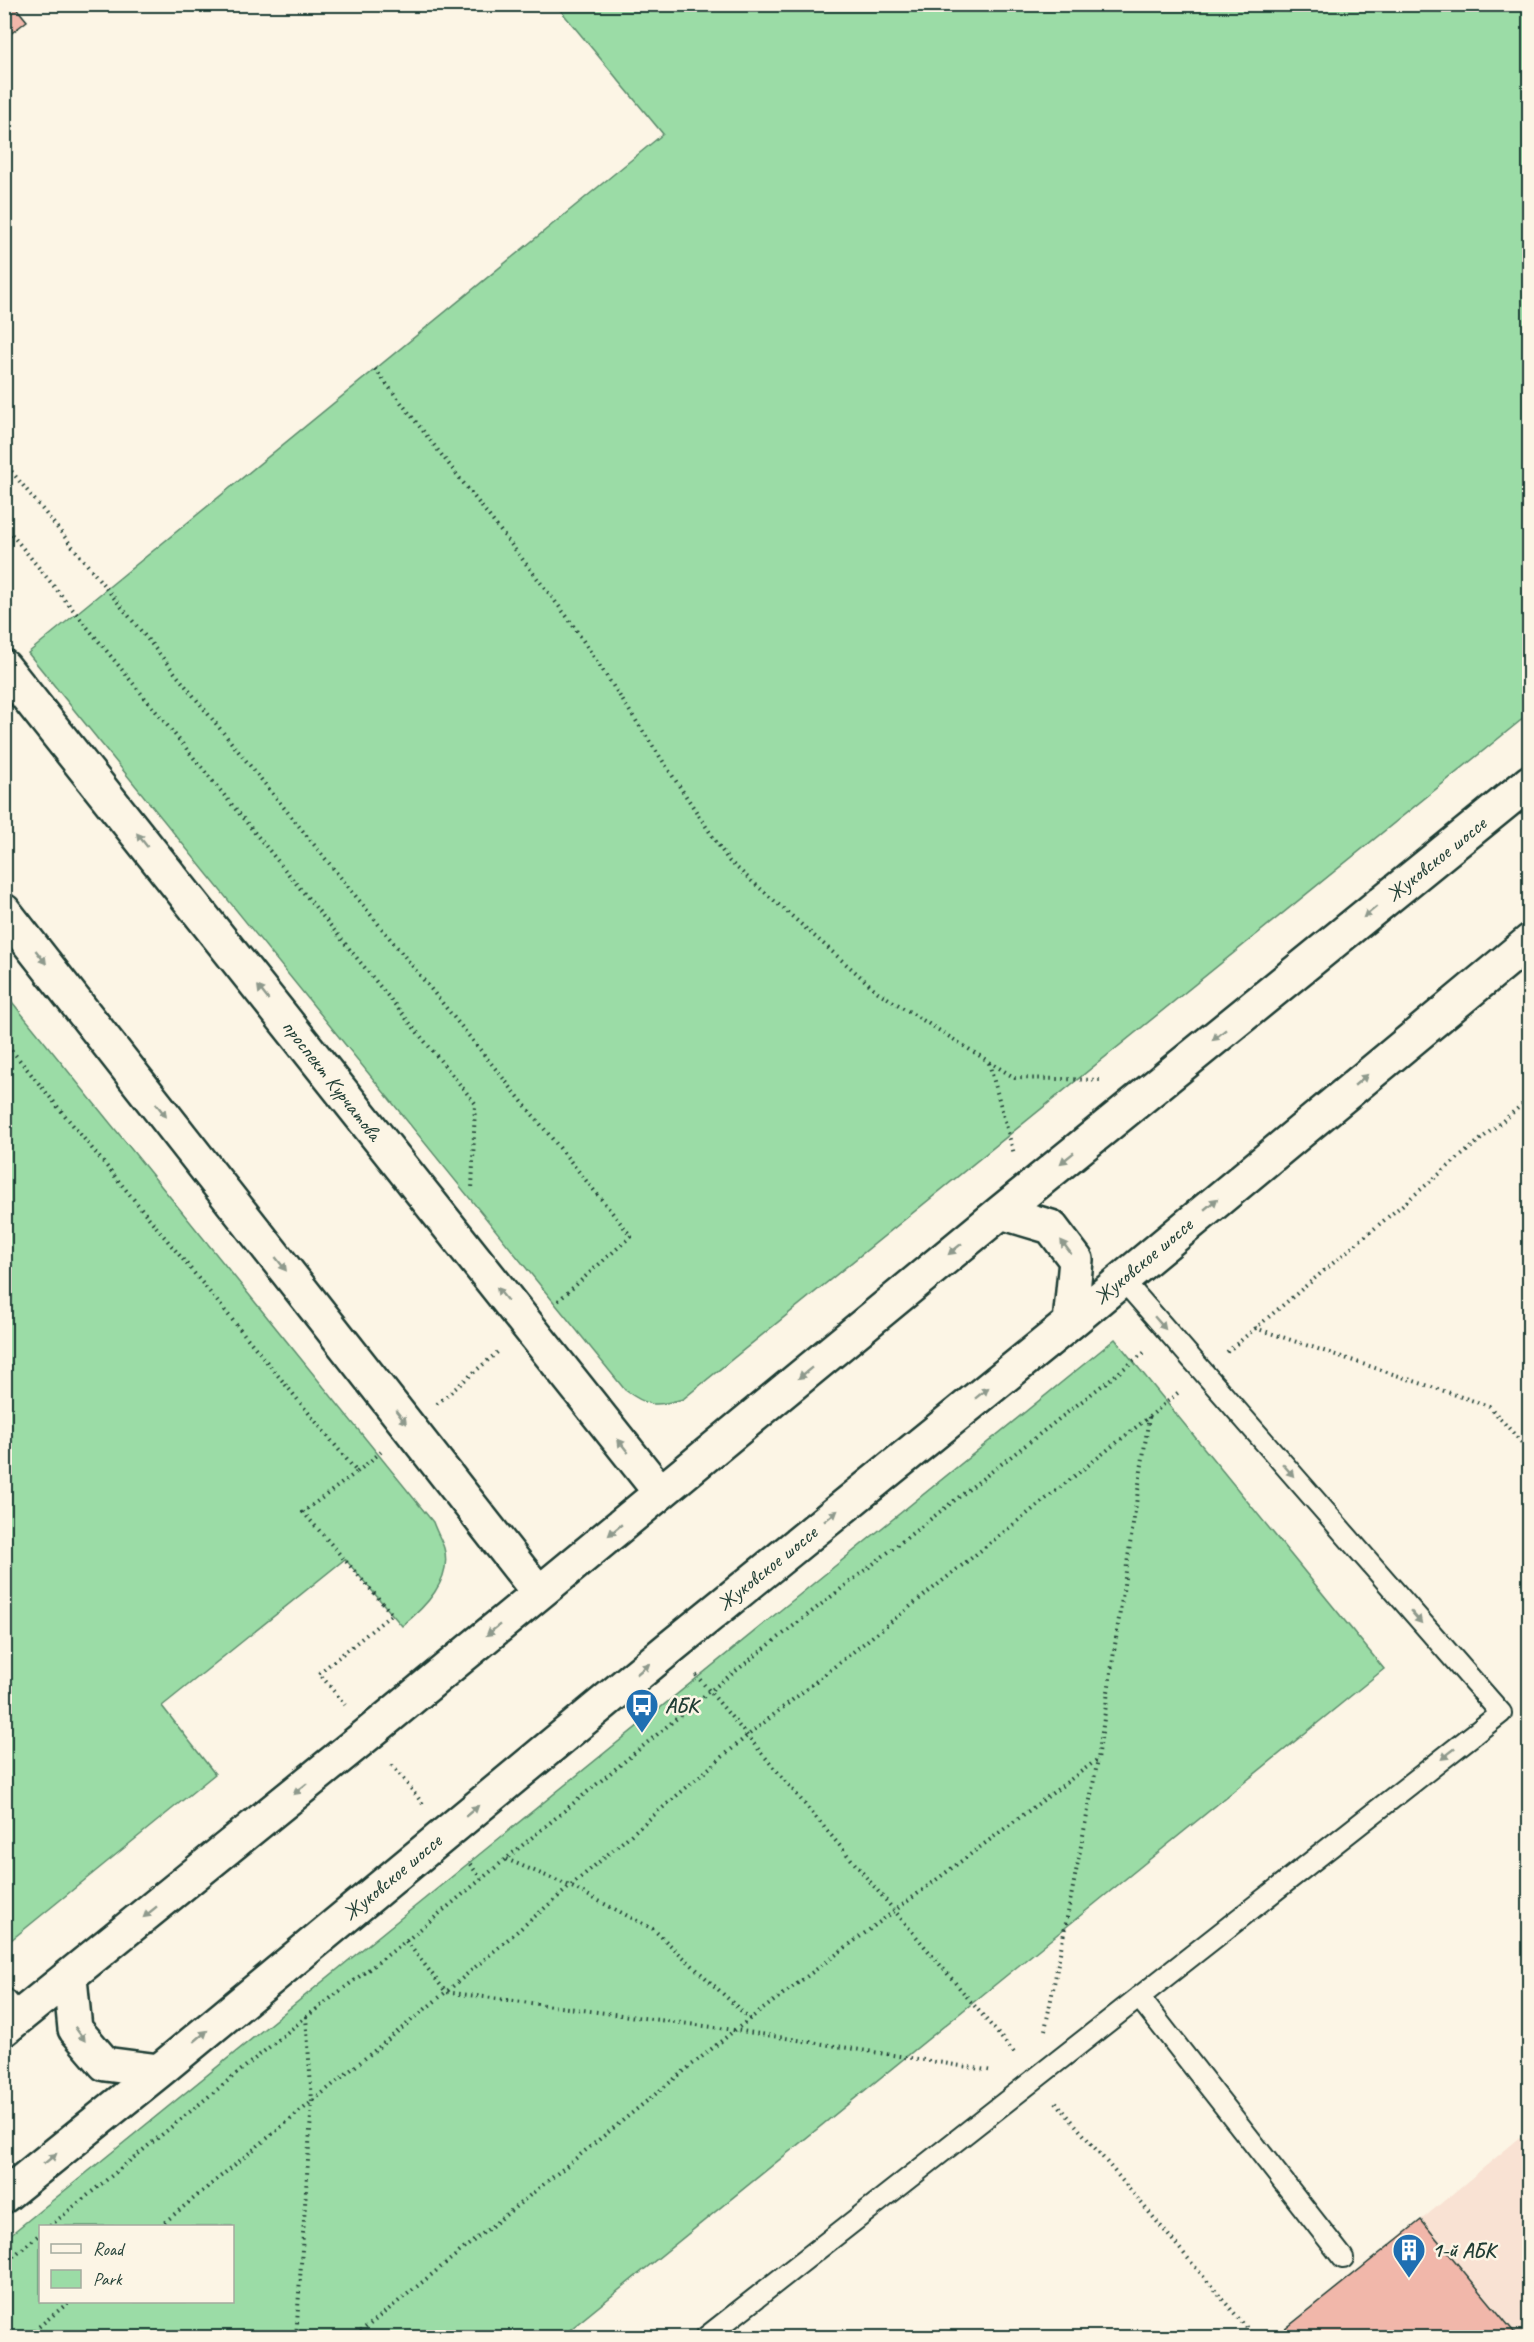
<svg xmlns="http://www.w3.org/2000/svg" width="1534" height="2342" font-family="Caveat,sans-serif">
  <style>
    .built { fill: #f9e2d3 }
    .green { fill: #9bdca6; stroke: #5d8c6d; stroke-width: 1.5; fill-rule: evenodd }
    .building { fill: #f1b7aa; stroke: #1f3d34; stroke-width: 1.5 }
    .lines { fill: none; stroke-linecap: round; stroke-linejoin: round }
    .service-casing { stroke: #1f3d34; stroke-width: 24 }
    .secondary-casing { stroke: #1f3d34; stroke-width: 38 }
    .path { stroke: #1f3d34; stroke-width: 4; stroke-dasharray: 1.5 4.5; stroke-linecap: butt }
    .service { stroke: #fcf5e5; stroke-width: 20 }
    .secondary { stroke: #fcf5e5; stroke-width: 33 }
    .oneway { fill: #8e998c }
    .labels { text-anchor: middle; stroke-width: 5; stroke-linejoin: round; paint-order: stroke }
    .street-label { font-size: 21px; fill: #1f3d34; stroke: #fcf5e5 }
    .poi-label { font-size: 21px; font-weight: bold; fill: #1f3d34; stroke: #fcf5e5; text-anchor: start }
  </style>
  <rect width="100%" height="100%" fill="#fcf5e5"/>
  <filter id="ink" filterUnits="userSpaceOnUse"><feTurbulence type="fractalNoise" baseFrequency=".0167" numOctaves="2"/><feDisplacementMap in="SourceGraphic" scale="12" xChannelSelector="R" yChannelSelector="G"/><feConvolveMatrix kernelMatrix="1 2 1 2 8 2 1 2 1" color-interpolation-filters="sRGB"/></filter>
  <g filter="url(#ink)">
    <path class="built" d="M1529,2130V2337L1274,2338L1421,2220Z"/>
    <path class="green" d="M556,5H1529V710L1520,721L683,1399C655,1407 648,1407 625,1390L28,653L663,134Z
      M4,992L433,1522C436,1531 441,1539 444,1548C453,1580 424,1608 402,1626L345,1559L162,1706L215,1774L5,1945Z
      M1115,1339L1384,1669L561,2337H5V2239ZM40,2226H232V2302H40Z"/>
    <path class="building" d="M4,4H13L27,21L4,39Z
      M1421,2220L1519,2338H1274Z"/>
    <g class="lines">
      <g class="service-casing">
        <path id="service" d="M1139,1997L1343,2258
          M4,1998L20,2016
          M705,2338L1501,1713L1122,1279"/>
      </g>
      <g class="secondary-casing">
        <path id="secondary" d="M4,667L660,1492
          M4,911L539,1593
          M1001,1212L1051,1227L1076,1260L1070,1323
          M70,1978L75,2029L105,2064L159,2071
          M4,2029L368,1734L1001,1212L1530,782
          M4,2196L159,2071L672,1646L1070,1323L1530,941"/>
      </g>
      <path class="path" d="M375,369L568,618L729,861L878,992L1015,1078L1102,1080
        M4,462L631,1236L558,1301
        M4,525L475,1103L472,1191
        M4,1041L357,1472L303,1512L392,1614L319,1673L345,1705
        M989,1063L1014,1154
        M1255,1328L1489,1406L1530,1452
        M1227,1352L1530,1098
        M437,1404L500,1350
        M1149,1417L1180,1391
        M357,1472L381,1452
        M696,1675L1016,2055
        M392,1765L423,1804
        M506,1859L570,1886L653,1929L750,2019
        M470,1864L481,1879
        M406,1941L446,1992L735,2030L993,2071
        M306,2017L406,1941L710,1691L1145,1352
        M1045,2030L1098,1759
        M1056,2102L1251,2333
        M50,2226L306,2017L312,2101L296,2338
        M160,2226L446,1992L747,1736L1149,1417L1098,1759L735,2030L353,2338
        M4,2264L40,2234
        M25,2338L69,2302"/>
      <use href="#service" class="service"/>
      <use href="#secondary" class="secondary"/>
    </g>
    <defs><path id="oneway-solid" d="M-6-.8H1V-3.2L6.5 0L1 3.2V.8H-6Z" transform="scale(1.5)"/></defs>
    <g class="oneway">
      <use href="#oneway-solid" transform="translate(142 840) rotate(-128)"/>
      <use href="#oneway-solid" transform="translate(1370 912) rotate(141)"/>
      <use href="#oneway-solid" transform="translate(41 957) rotate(52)"/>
      <use href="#oneway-solid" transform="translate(263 993) rotate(-128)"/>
      <use href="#oneway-solid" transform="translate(1219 1035) rotate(141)"/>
      <use href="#oneway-solid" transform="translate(1361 1080) rotate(-40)"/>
      <use href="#oneway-solid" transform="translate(161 1110) rotate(52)"/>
      <use href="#oneway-solid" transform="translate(1067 1158) rotate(141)"/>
      <use href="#oneway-solid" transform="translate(1211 1204) rotate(-40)"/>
      <use href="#oneway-solid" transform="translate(1066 1247) rotate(-127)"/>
      <use href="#oneway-solid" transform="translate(955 1249) rotate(141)"/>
      <use href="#oneway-solid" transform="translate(281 1264) rotate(52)"/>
      <use href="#oneway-solid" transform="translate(502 1294) rotate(-129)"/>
      <use href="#oneway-solid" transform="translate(1160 1323) rotate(49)"/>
      <use href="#oneway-solid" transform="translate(805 1373) rotate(141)"/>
      <use href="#oneway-solid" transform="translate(982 1393) rotate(-39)"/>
      <use href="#oneway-solid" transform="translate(401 1417) rotate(52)"/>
      <use href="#oneway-solid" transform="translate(623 1446) rotate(-128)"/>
      <use href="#oneway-solid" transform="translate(1288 1470) rotate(49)"/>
      <use href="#oneway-solid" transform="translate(831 1516) rotate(-39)"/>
      <use href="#oneway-solid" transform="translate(615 1530) rotate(140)"/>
      <use href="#oneway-solid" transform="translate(1416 1617) rotate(49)"/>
      <use href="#oneway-solid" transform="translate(493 1630) rotate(141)"/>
      <use href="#oneway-solid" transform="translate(643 1669) rotate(-40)"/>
      <use href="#oneway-solid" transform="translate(1448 1754) rotate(142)"/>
      <use href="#oneway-solid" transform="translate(300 1789) rotate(141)"/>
      <use href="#oneway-solid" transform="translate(472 1811) rotate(-40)"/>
      <use href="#oneway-solid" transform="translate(150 1912) rotate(141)"/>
      <use href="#oneway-solid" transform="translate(80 2034) rotate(54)"/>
      <use href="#oneway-solid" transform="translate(201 2036) rotate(-40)"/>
      <use href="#oneway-solid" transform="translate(50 2159) rotate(-39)"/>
    </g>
  </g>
  <defs>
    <g id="bus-pin" transform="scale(1.725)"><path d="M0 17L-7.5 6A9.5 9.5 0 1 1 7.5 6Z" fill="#1f6fb2" stroke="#fcf5e5"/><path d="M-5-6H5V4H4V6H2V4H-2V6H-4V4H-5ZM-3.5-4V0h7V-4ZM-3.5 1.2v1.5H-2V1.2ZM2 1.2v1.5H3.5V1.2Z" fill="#fff"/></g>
    <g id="building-pin" transform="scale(1.725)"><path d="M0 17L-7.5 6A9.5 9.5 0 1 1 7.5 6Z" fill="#1f6fb2" stroke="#fcf5e5"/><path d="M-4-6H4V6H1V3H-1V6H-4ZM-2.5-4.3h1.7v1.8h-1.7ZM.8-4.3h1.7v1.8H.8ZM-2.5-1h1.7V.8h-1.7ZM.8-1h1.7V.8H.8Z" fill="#fff"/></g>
  </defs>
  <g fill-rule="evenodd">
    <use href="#bus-pin" x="642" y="1705"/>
    <use href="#building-pin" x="1409" y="2250"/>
  </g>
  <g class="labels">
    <g class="street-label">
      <text transform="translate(1436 859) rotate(-39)" y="7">Жуковское шоссе</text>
      <text transform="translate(332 1080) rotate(52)" y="7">проспект Курчатова</text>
      <text transform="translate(1143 1261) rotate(-40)" y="7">Жуковское шоссе</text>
      <text transform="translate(767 1568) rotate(-39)" y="7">Жуковское шоссе</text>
      <text transform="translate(392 1877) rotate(-40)" y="7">Жуковское шоссе</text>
    </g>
    <g class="poi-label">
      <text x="665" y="1712">АБК</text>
      <text x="1432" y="2257">1-й АБК</text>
    </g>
  </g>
  <rect width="1534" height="2342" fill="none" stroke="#fcf5e5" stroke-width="24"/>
  <rect x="12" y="12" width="1510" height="2318" fill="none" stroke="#1f3d34" stroke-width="2" filter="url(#ink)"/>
  <rect x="39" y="2225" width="195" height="78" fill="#fcf5e5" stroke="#a4ab9e" stroke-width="1.5"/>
  <rect x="51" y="2244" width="30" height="9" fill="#fcf5e5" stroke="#a4ab9e" stroke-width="1.5"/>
  <text x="93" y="2255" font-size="18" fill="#1f3d34">Road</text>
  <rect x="51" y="2270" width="30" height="18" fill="#9bdca6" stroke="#a4ab9e" stroke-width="1.5"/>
  <text x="93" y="2285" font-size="18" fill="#1f3d34">Park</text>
</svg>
